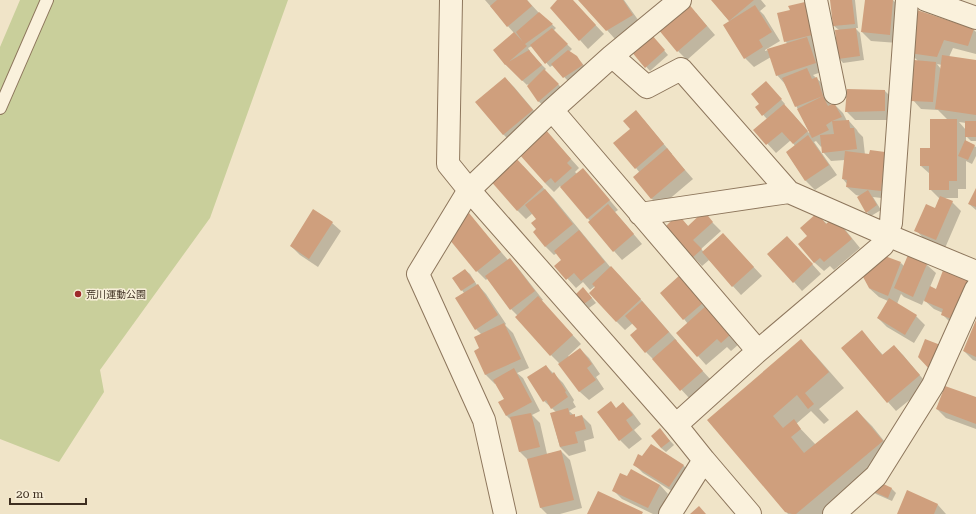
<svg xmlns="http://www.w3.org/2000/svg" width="976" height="514" font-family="'Roboto Serif','Noto Sans JP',serif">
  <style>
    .green { fill: #c9cf9b }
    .shadow { fill: #0003; fill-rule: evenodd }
    .building { fill: #cf9f7d }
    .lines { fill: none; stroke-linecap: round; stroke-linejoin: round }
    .lane-casing { stroke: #8d765c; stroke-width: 14 }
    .street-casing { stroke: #8d765c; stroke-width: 24 }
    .lane { stroke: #faf1dc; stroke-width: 12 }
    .street { stroke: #faf1dc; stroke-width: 22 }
    .poi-dot { fill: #9e2a2b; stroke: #f7eed8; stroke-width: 1.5 }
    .labels { text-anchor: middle; stroke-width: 3; stroke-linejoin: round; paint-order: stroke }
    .poi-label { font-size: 10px; fill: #3d2e20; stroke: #f7eed8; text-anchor: start }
  </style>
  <rect width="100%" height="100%" fill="#f0e4c8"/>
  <path class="green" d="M20,0H288L210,218L100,370L104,392L59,462L0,439V47Z"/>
  <path class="shadow" d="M485,0H527L539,13L556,28L553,31L572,49L569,52L581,62L587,69L568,81L553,65L550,67L532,46L528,48L530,51L529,52L546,69L544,71L563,89L543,105L538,101L528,84L527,85L505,64L514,33Z
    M559,0H572L604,34L588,49L580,40Z
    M580,0H624L641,24L615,39Z
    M712,0H761L766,6L760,11L764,15L780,41L765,50V51L788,44L785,41L791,11L804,3L813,12L824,71L813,75L826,87L831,105L834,104L843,113L847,121H849L857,130L858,132L863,137L865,155L885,152L894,161L890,199L873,197L881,210L871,216L867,212L860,196L856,195L847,187V184L843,179L845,160L831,161L823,152L822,146L821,147L816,141L814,142L837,175L815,190L806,181L787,153L795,146L791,140L776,153L755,130L767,119L756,107L761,104L770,87L785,104L784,105L793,114L809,133H810L785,84L777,75L771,57L754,67L745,58L730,22Z
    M831,0H855L858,28H855L860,33L864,60L843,63L839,58V30L834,26Z
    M866,0H893L901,9L898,43L871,41L862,32Z
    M915,11L974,30L976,32V54L953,48L949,57L976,61V141H971L966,136V142L976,147V156L972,164L966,161V189H958V198H943L952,202L961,211L945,248L924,239L916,230L935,209L940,198H939L930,189V174L921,166L948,120L938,110L921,109L913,100L919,62L910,53ZM937,64L942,65L941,69ZM959,122L966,123V130Z
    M696,13L715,35L687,60L678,51L659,29Z
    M655,40L668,55L650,71L632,51Z
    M505,78L514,87L541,119L512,143L503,134Z
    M885,91L894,100L893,120H855L847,112Z
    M644,120L672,154H671L693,179L660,207L651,198L640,173L636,168L631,129Z
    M554,140L579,168L575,172L577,174L591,178L618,210L615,212L642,244L622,260L614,251L589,222L590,221L563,189L560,186L554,192L545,183Z
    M523,166L554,199L611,268L620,276L651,311L677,341L676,342L711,380L690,399L655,361L646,352L638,329L633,323L625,330L616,321L595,286L590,290L583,282L576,288L556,266L563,260L557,253L554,255L545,246L538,229L537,219L533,213L526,219L517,210Z
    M976,190V210L969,204Z
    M817,215L827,224L843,227L860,248L834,270L830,266L824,271L815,263L799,244L808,236Z
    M678,216L689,227L712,222L721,231L701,249L704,252L723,234L762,276L741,295L709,260L702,266L665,228Z
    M332,223L341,231L318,267L300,255L291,246Z
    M477,224L508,260L510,259L518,268L543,300L541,301L581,344L568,356L569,357L580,349L589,358L600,374L596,377L604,389L589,400L580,392L560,364L551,355L518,316L511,309L488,278L486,280L477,271Z
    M796,246L821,274L802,291L794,282Z
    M908,257L927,265L936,273L930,287L936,290L946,266L951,323L942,314L943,313L934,309L924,300L922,305L904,297L901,294L897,304L916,316L925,325L914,343L887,327L878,318L888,301L879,297L869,288L901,263L904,266Z
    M465,270L470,274L477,285H478L486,294L506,324L505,325L513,333L529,368L517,373L523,378L540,411L532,415L540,423L547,454L561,451L570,460L582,508L560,514H547L541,508L528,460L520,452L512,421L507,416L500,402L505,400L496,383L495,384L486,375L475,351L480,349L481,334L476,329L464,293L453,278Z
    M680,276L739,344L731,351L727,347L706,365L698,356L688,324L684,319Z
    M588,293L596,303L589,308L577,294Z
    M976,323V361L973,360L964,351Z
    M862,332L883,355L894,346L903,355L928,385L896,411L888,402L843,348Z
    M801,341L816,356L844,388L819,409L829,420L824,424L811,411L796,424L816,445L857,411L872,426L897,457L829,514H788L708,420Z
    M546,366L563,383L574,400L573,402L576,407L569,411L577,418L582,416L591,425L594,438L584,441L586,451L569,456L560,447L551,414L556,412L544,401Z
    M976,398V429L946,418L937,409Z
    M623,403L632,412L641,424L634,430L642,439L629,449L620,440L598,412L616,409Z
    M660,430L674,445L666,452L661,448Z
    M651,445L684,466L692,475L678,495L643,473L634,464L642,457Z
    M875,481L892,489L896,493L892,501L876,494L871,490Z
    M660,485L668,494L658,514H653L622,499L613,490Z
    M938,505L946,514H898Z"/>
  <path class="building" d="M497,0H527L532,6L507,27L490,6Z
    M557,0H573L596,25L579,41L550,8Z
    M578,0H623L633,15L606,31Z
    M711,0H754L729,21Z
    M830,0H852L855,24L833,26Z
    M865,0H893L890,35L861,32Z
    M805,2L812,35L784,42L777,13L790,10L788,6Z
    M688,3L707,26L677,52L658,29Z
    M755,5L772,32L759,40L763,47L744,59L723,25Z
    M914,9L974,29L968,46L944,40L937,57L909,53Z
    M539,12L553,24L525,44L527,46L505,65L493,50L514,32L523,42L516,32Z
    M552,28L568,44L545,64L530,45Z
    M856,28L860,56L838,59L835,30Z
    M651,34L665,50L645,68L631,51Z
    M807,37L816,63L776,76L767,49Z
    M529,50L542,65L522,81L505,64Z
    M568,50L577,56L583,65L563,78L551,64Z
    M942,55L976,60V115L935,109Z
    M914,60L936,62L933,102L911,101Z
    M807,68L812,79L817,77L823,96L795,107L782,78Z
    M544,69L559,84L538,102L527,86Z
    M505,77L533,110L503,135L475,102Z
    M766,81L782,99L762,116L755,107L759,104L751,94Z
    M847,89L885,90V111L845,112Z
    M823,96L828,106L834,103L842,117L832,121L849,120L850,128H854L857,149L822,153L820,135L834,134L832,121L826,125L829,130L812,138L797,109Z
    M784,104L808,131L793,144L782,132L766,145L753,130Z
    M636,110L664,144L635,169L613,143L630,129L623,121Z
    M930,119H957V181H949V190H929V166H920V148H930Z
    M965,121H976V137H965Z
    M546,130L571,159L567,163L572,168L555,183L551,178L545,183L519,154Z
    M808,135L829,165L805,181L786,152Z
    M965,140L975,145L968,160L958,156Z
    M667,148L685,170L651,199L633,177Z
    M870,150L885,152L881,191L846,187L847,180L842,179L845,151L869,154Z
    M514,156L543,187L517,211L489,179Z
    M583,168L610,200L587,219L560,187Z
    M976,188V207L968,204Z
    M545,189L573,224L545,247L533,232L536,229L531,223L536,219L525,205Z
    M868,190L877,205L866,213L857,197Z
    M940,196L953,201L936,240L914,231L926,204L935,208Z
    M608,204L634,234L613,252L588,222Z
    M313,209L333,222L309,259L290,246Z
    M704,211L713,222L693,240L702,249L692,258L664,228L678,214L688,226Z
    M469,213L501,252L476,272L445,234Z
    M817,213L826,224L834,217L852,239L824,262L820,258L814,263L798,244L807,236L800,228Z
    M579,230L605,262L581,281L574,273L566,280L554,266L561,260L554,251Z
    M723,233L754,267L732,287L702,252Z
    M787,236L813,264L793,283L767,254Z
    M882,255L901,262L888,296L869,288L862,275Z
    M908,255L927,264L913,297L894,288Z
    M510,258L535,291L510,310L485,276Z
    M945,265L971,276L954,320L941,315L943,309L924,301L930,286L936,289Z
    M611,266L641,299L616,322L589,293L595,287L592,284Z
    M465,269L475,282L461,291L452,278Z
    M680,275L704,302L683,320L660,293Z
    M478,284L498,315L475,330L455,298Z
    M583,287L592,298L584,304L576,294Z
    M538,296L573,335L550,356L515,317Z
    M889,298L917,315L905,335L877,318Z
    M642,301L669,332L645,353L630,335L637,329L625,316Z
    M706,306L731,334L721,343L717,339L697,357L676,333Z
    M976,320V357L963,351Z
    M504,323L521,359L485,375L474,351L479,348L474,337Z
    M862,330L882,355L894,345L920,375L887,403L841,348Z
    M675,339L703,371L680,391L652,359Z
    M801,339L829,372L805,393L814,404L808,409L797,395L773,416L783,428L794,419L801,429L791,437L804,453L857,410L883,441L796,514H792L785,512L707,420Z
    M925,339L943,346L932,372L918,357Z
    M580,348L592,364L587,368L596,380L579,392L558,364Z
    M546,365L552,374L554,372L566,391L565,392L568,397L551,409L546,400L543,402L527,377Z
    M514,368L532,402L506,416L498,402L504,399L493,380Z
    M945,386L976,397V424L936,409Z
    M611,401L616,408L623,402L633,415L626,420L633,430L619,441L597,412Z
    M568,408L570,415L575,414V417L582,415L586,429L575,432L578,443L560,447L550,413Z
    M531,413L540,447L519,452L510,417Z
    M660,428L670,441L661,448L651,436Z
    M651,444L684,465L669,487L633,465L638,454L642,456Z
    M561,450L574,500L540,508L527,459Z
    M631,469L660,485L648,508L612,491L620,473L627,476Z
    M875,480L892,488L888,498L870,490Z
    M907,490L938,504L934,514H897Z
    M598,491L643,512L642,514H587Z
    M699,506L706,514H690Z"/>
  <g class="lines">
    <g class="lane-casing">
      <path id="lane" d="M0,108L47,0"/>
    </g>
    <g class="street-casing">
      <path id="street" d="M451,0L448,164L469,190L676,425L704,460L750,514
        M816,0L835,93
        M926,0L976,18
        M612,56L647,87L681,69L789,192L887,235L976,272
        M552,110L758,351
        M640,214L789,192
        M676,425L758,351L883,245L891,223L907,0
        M505,514L484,420L418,274L469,190L552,110L612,56L680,0
        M670,514L704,460
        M834,514L876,476L933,385L976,289"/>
    </g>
    <use href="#lane" class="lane"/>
    <use href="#street" class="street"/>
  </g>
  <circle class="poi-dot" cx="78" cy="294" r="4"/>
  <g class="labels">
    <g class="poi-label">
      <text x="86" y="298">荒川運動公園</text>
    </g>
  </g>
  <path d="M10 498v6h76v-6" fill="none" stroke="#3d2e20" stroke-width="2"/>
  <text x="16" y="498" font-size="12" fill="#3d2e20" stroke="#f7eed8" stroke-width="3" paint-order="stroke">20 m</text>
</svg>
